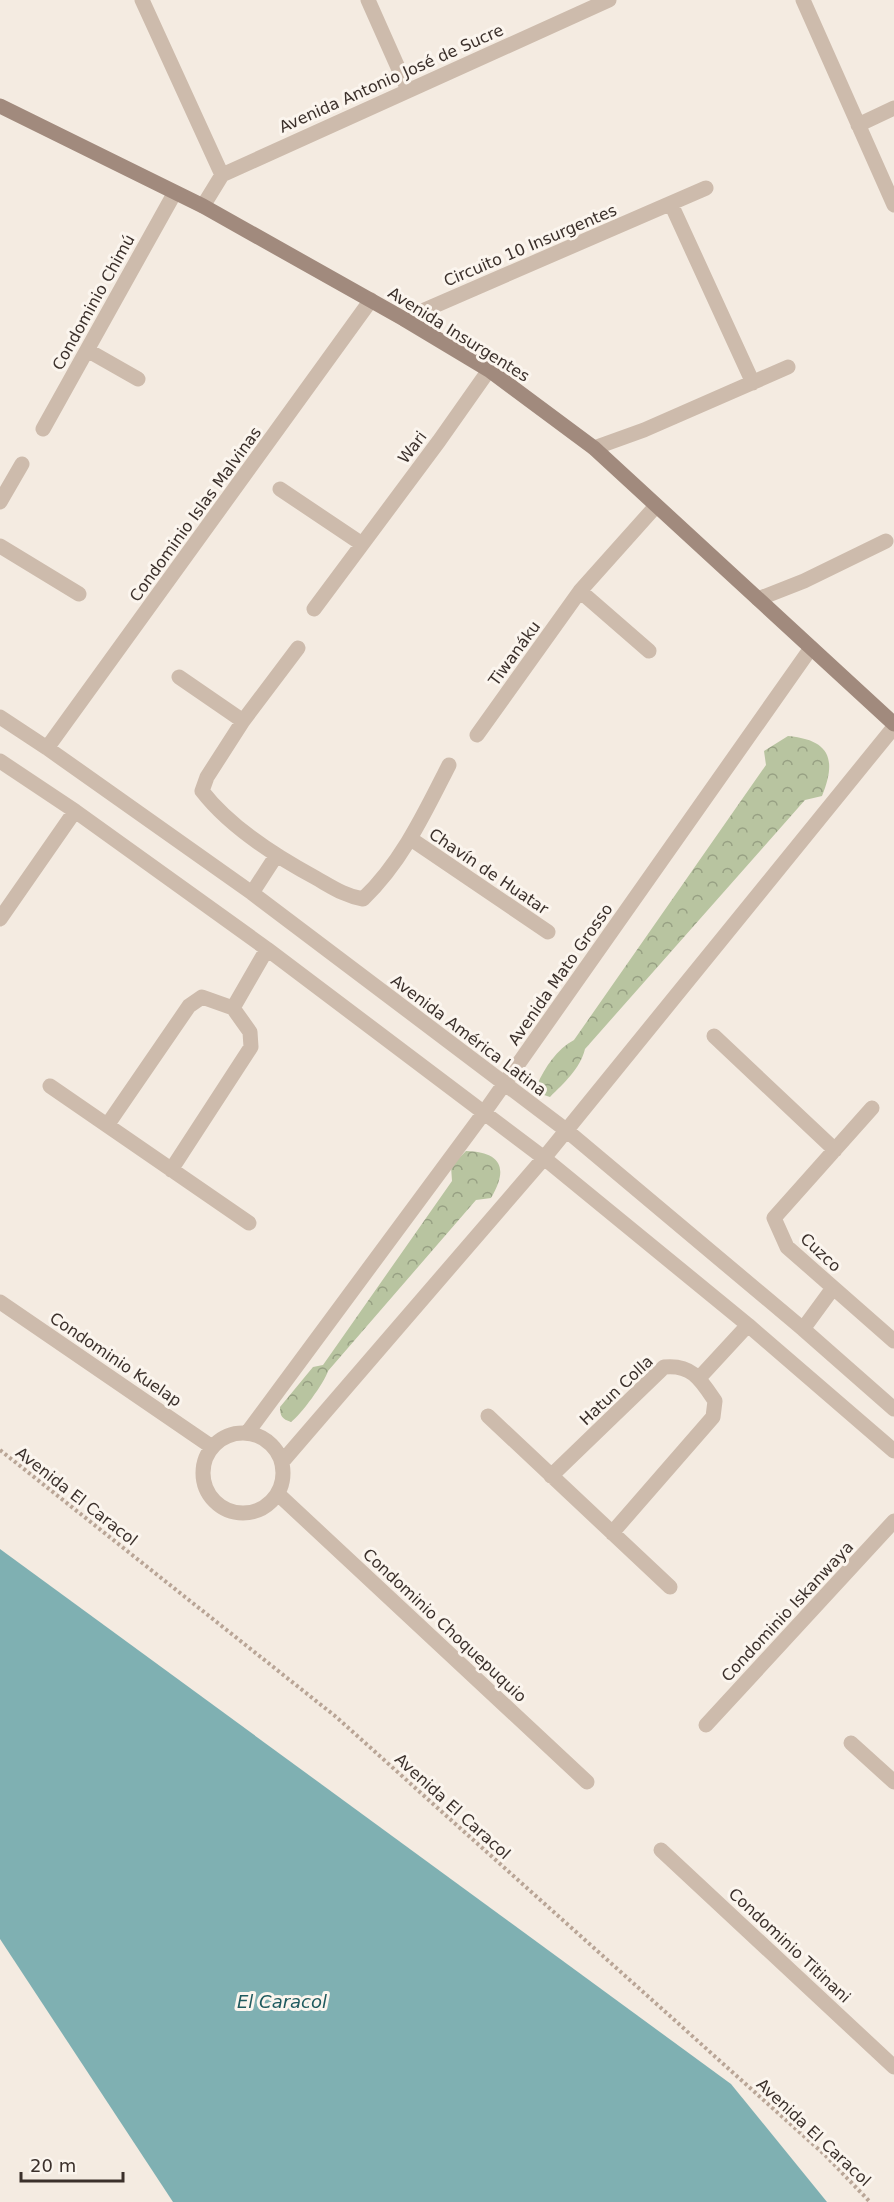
<svg xmlns="http://www.w3.org/2000/svg" width="894" height="2202" font-family="'DejaVu Sans',sans-serif">
  <style>
    .park { fill: url(#park-crowns) }
    .water { fill: #7fb0b2 }
    .lines { fill: none; stroke-linecap: round; stroke-linejoin: round }
    .path { stroke: #b9a596; stroke-width: 4; stroke-dasharray: 3 3; stroke-linecap: butt }
    .street { stroke: #cdbbac; stroke-width: 15 }
    .secondary { stroke: #a18a7d; stroke-width: 15 }
    .labels { text-anchor: middle; stroke-width: 6; stroke-linejoin: round; paint-order: stroke }
    .street-label { font-size: 16px; fill: #3b302b; stroke: #fbf5ee }
    .water-label { font-size: 18px; font-style: italic; fill: #1f5a5e; stroke: #fbf5ee }
  </style>
  <defs>
    <pattern id="park-crowns" width="20" height="18" patternUnits="userSpaceOnUse" patternTransform="scale(1.5)"><rect width="20" height="18" fill="#b8c4a0"/><path d="M2 6a3 3 0 1 1 6 0M12 15a3 3 0 1 1 6 0" fill="none" stroke="#97a083"/></pattern>
  </defs>
  <rect width="100%" height="100%" fill="#f4ebe1"/>
  <path class="park" d="M788,736C830,740 837,759 822,796L805,800L585,1049C580,1069 564,1083 550,1097L541,1094L537,1085C545,1067 557,1049 574,1040L766,765L764,751Z
    M466,1151C501,1152 509,1168 491,1198L476,1200L328,1371C325,1382 300,1416 291,1422C282,1419 280,1416 280,1407L313,1367L323,1365L452,1181L451,1166Z"/>
  <path class="water" d="M0,1549L731,2084L827,2202H173L0,1939Z"/>
  <g class="lines">
    <path class="path" d="M0,1450L335,1716L825,2155L870,2202"/>
    <path class="street" d="M142,0L222,175
      M368,0L408,90
      M803,0L894,205
      M858,125L894,108
      M671,204L753,383
      M203,206L222,175L609,0
      M404,319L706,188
      M87,350L138,379
      M43,429L174,194
      M594,448L644,430L788,367
      M280,489L362,544
      M0,502L22,464
      M0,546L79,594
      M580,591L649,651
      M758,599L804,581L886,541
      M314,609L439,441L489,370
      M298,648L243,721L207,777L202,791C229,826 277,857 316,878C332,887 345,896 363,899C402,862 425,812 449,765
      M179,677L243,721
      M0,717L47,748L252,893L566,1130L803,1329L894,1409
      M477,735L580,591L656,506
      M47,748L371,300
      M0,761L75,811L267,949L544,1158L748,1325L894,1451
      M411,839L548,932
      M252,893L276,856
      M0,919L75,811
      M233,1008L267,949
      M714,1036L835,1150
      M50,1086L249,1223
      M872,1108L774,1218L787,1247L894,1341
      M108,1124L189,1006L202,997L233,1008L250,1032L251,1047L171,1170
      M0,1302L212,1447
      M803,1329L833,1288
      M700,1377L748,1325
      M488,1416L670,1587
      M247,1433L483,1114L811,648
      M203 1473a40 40 0 1 1 80 0a40 40 0 1 1-80 0Z
      M282,1462L544,1158L894,727
      M551,1476L664,1367C692,1364 701,1380 715,1401L713,1417L612,1533
      M278,1494L587,1782
      M706,1725L894,1521
      M851,1743L894,1782
      M661,1850L894,2067"/>
    <path class="secondary" d="M0,106L203,206L404,319L489,370L594,448L894,724"/>
  </g>
  <g class="labels">
    <g class="street-label">
      <text transform="translate(391 78) rotate(-24)" y="6">Avenida Antonio José de Sucre</text>
      <text transform="translate(530 245) rotate(-23)" y="6">Circuito 10 Insurgentes</text>
      <text transform="translate(93 302) rotate(-61)" y="6">Condominio Chimú</text>
      <text transform="translate(459 334) rotate(32)" y="6">Avenida Insurgentes</text>
      <text transform="translate(412 447) rotate(-53)" y="6">Wari</text>
      <text transform="translate(195 514) rotate(-54)" y="6">Condominio Islas Malvinas</text>
      <text transform="translate(514 653) rotate(-54)" y="6">Tiwanáku</text>
      <text transform="translate(489 871) rotate(34)" y="6">Chavín de Huatar</text>
      <text transform="translate(560 974) rotate(-55)" y="6">Avenida Mato Grosso</text>
      <text transform="translate(469 1035) rotate(37)" y="6">Avenida América Latina</text>
      <text transform="translate(821 1252) rotate(43)" y="6">Cuzco</text>
      <text transform="translate(116 1359) rotate(34)" y="6">Condominio Kuelap</text>
      <text transform="translate(616 1390) rotate(-43)" y="6">Hatun Colla</text>
      <text transform="translate(77 1496) rotate(38)" y="6">Avenida El Caracol</text>
      <text transform="translate(787 1611) rotate(-47)" y="6">Condominio Iskanwaya</text>
      <text transform="translate(445 1625) rotate(43)" y="6">Condominio Choquepuquio</text>
      <text transform="translate(453 1806) rotate(42)" y="6">Avenida El Caracol</text>
      <text transform="translate(790 1945) rotate(43)" y="6">Condominio Titinani</text>
      <text transform="translate(814 2132) rotate(43)" y="6">Avenida El Caracol</text>
    </g>
    <g class="water-label">
      <text x="282" y="2008">El Caracol</text>
    </g>
  </g>
  <path d="M21 2172v9h102v-9" fill="none" stroke="#3b302b" stroke-width="3"/>
  <text x="30" y="2172" font-size="18" fill="#3b302b" stroke="#fbf5ee" stroke-width="4.5" paint-order="stroke">20 m</text>
</svg>
